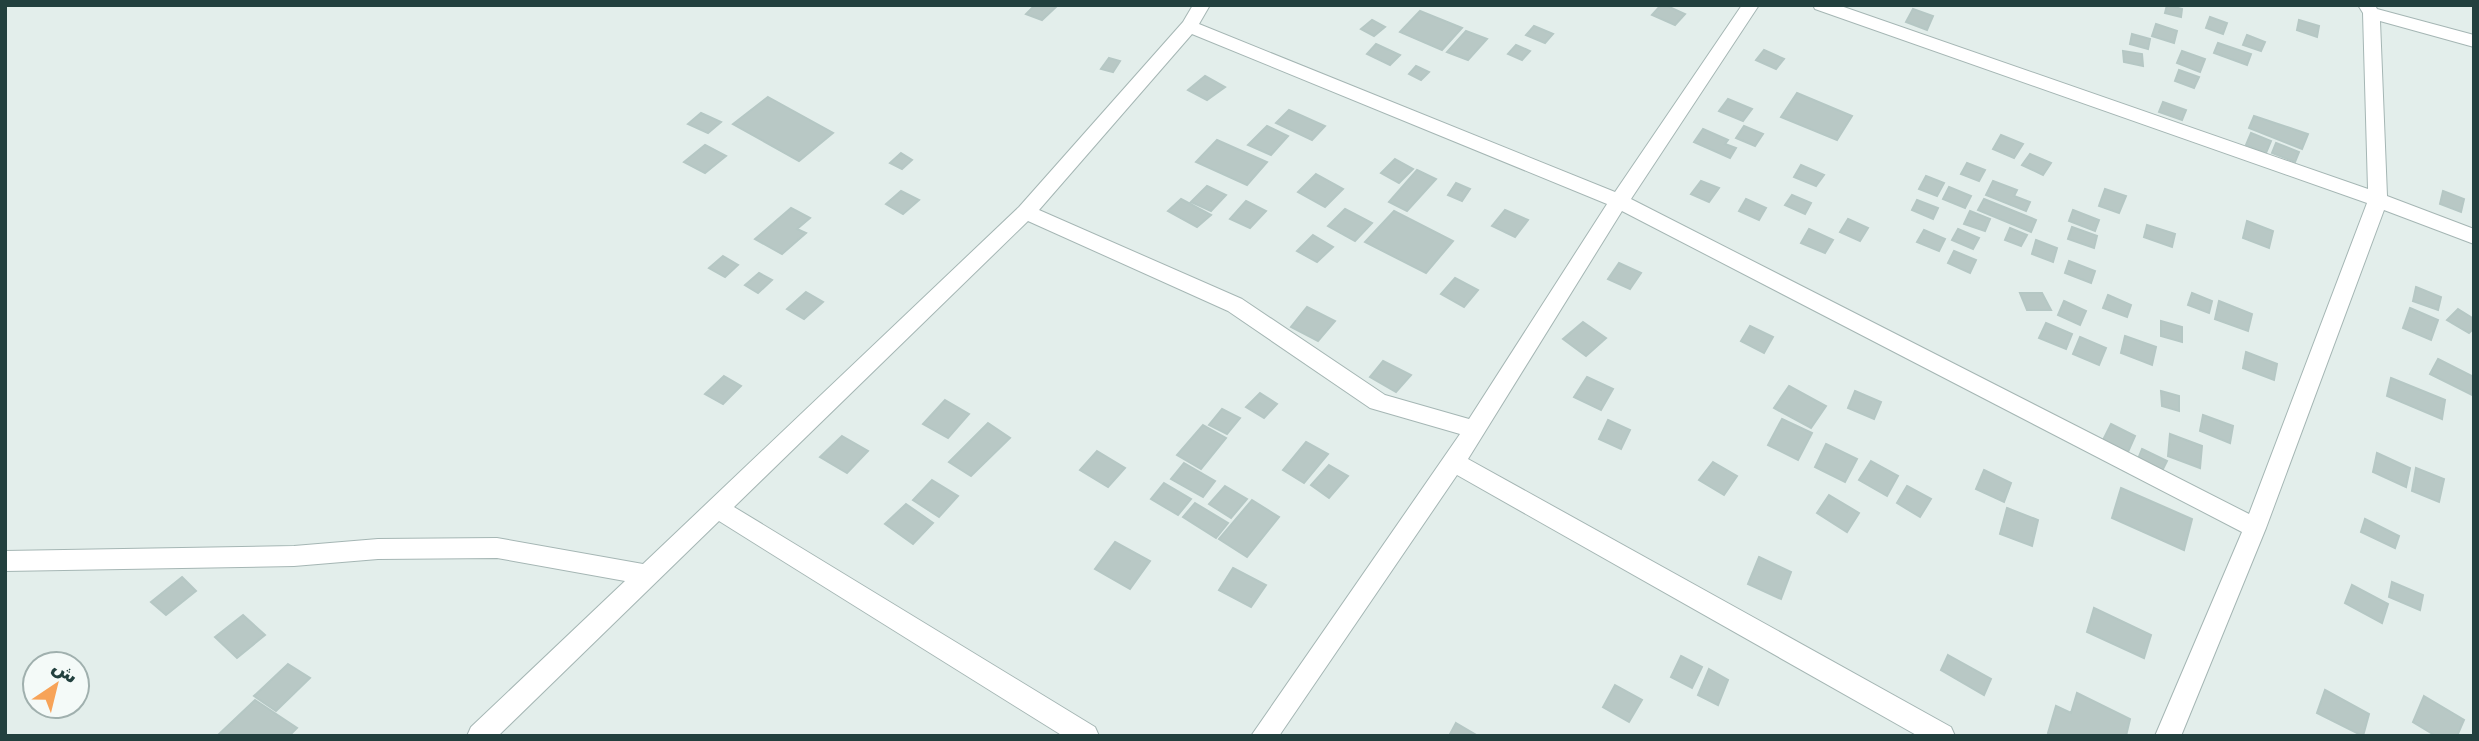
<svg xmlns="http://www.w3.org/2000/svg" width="2479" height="741" font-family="'DejaVu Sans','Noto Naskh Arabic',sans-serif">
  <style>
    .building { fill: #b8c8c5; stroke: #b5c7c4; stroke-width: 2 }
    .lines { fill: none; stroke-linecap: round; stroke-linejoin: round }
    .minor-casing { stroke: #a5b6b4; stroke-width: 2 }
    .minor { fill: #fff; fill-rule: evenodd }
  </style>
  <rect width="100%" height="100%" fill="#e3eeeb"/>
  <path class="building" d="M1035,5H1058L1042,20L1026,14Z
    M1661,5H1665L1685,14L1675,25L1652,15Z
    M2167,5L2182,9L2181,17L2165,13Z
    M1913,9L1933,16L1927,30L1906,22Z
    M1420,11L1462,28L1442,50L1400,32Z
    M2210,17L2227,23L2223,34L2206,28Z
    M1372,20L1385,27L1374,36L1361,29Z
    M2299,20L2319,26L2317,37L2297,30Z
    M2156,24L2177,31L2174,43L2152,36Z
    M1534,26L1553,34L1545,43L1526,35Z
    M1466,31L1487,39L1468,60L1447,52Z
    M2132,34L2150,39L2148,49L2130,44Z
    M2247,35L2265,42L2261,51L2243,45Z
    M2218,43L2251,54L2247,65L2214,53Z
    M1376,44L1400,55L1390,65L1367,54Z
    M1516,45L1530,51L1522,60L1508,54Z
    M1764,50L1784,59L1776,69L1756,60Z
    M2123,51L2142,54L2143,66L2124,62Z
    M2182,51L2205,59L2200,72L2177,63Z
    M1109,58L1120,61L1113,72L1101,69Z
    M1416,66L1429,72L1421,80L1409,74Z
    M2179,70L2199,77L2194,88L2175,81Z
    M1205,76L1225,87L1207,100L1188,90Z
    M1797,93L1852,116L1837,140L1781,117Z
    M768,97L833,133L799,161L733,124Z
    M1728,99L1752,109L1743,121L1719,111Z
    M2163,102L2186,110L2182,120L2159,112Z
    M1289,110L1325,126L1312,140L1276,123Z
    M701,113L721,122L708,133L688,124Z
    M2254,116L2308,134L2302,149L2249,128Z
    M1267,126L1288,136L1271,155L1248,145Z
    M1744,126L1763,134L1755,146L1736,138Z
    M1703,129L1728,140L1725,144L1736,148L1730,158L1694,142Z
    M2251,133L2271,141L2266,153L2246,145Z
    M2001,135L2023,144L2014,158L1993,149Z
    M1217,140L1267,162L1247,185L1196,162Z
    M2276,143L2299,152L2295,162L2272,153Z
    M705,145L726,156L705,173L684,162Z
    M901,153L912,160L902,169L890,163Z
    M2030,154L2051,163L2043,175L2022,165Z
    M1395,159L1413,169L1399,183L1381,173Z
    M1967,163L1985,170L1979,181L1961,174Z
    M1801,165L1824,175L1816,186L1794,177Z
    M1417,170L1436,179L1407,211L1389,202Z
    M1316,174L1343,189L1325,207L1298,192Z
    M1926,176L1944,183L1937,196L1919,189Z
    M1701,181L1719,188L1709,202L1691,194Z
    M1993,181L2017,190L2014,196L2030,202L2026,211L1986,195Z
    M1456,183L1470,189L1462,201L1448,195Z
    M1207,186L1226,195L1211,211L1191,202Z
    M1949,187L1971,196L1965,208L1943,199Z
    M2105,189L2126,196L2119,213L2099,206Z
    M901,191L919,200L903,214L886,204Z
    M2443,191L2464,199L2461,212L2440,204Z
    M1792,195L1811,203L1805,214L1785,205Z
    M1181,199L1211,215L1197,227L1168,211Z
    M1746,199L1766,208L1759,220L1739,211Z
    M1984,199L2036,220L2031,232L1978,210Z
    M1917,200L1938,208L1933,219L1912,210Z
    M1246,201L1266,211L1250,228L1230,219Z
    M791,208L810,218L797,229L806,233L782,254L755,239Z
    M1345,209L1372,223L1355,241L1328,226Z
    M1505,210L1528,220L1515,237L1492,226Z
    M2073,210L2099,220L2095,231L2069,221Z
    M1394,211L1453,241L1426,273L1365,242Z
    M1970,211L1990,219L1985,231L1964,224Z
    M1848,219L1868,228L1860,241L1840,232Z
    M2247,221L2273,231L2269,248L2243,238Z
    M2147,225L2175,234L2172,247L2144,237Z
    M2072,227L2097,236L2094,248L2068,239Z
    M2010,228L2027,235L2021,246L2005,240Z
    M1809,229L1833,240L1825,253L1801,243Z
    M1958,229L1979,238L1973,249L1952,240Z
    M1924,230L1945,239L1939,251L1917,242Z
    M1313,235L1333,247L1317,262L1297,251Z
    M2036,240L2057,248L2053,262L2032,254Z
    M1954,251L1976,260L1970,273L1948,263Z
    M723,256L738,265L725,277L709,268Z
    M2069,261L2095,271L2091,283L2065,273Z
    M1619,263L1641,273L1630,289L1608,279Z
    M759,273L772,280L758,293L745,285Z
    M1455,278L1478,290L1464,307L1441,294Z
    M2416,287L2441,297L2438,310L2413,301Z
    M806,292L823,302L804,319L787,309Z
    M2020,293H2042L2051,310H2027Z
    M2192,293L2212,301L2209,313L2188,305Z
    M2108,295L2131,305L2127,317L2103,308Z
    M2064,301L2086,311L2080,325L2058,315Z
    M2219,301L2252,314L2248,331L2215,319Z
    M1307,307L1335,321L1318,341L1291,327Z
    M2410,308L2438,320L2431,340L2403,328Z
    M2458,309L2474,319V328L2469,333L2447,320Z
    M2161,321L2182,327V342L2161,336Z
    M1583,322L1606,338L1586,356L1563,339Z
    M2046,323L2072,334L2066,349L2039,338Z
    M1750,326L1773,337L1764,353L1741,341Z
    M2125,336L2156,347L2152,365L2121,353Z
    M2080,337L2106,348L2099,365L2073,354Z
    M2246,352L2277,364L2274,380L2243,368Z
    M2438,359L2474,377V396L2430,374Z
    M1383,361L1411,375L1396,392L1370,377Z
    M724,376L741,386L723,404L705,394Z
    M1587,377L1613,389L1601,410L1574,397Z
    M2391,378L2445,400L2442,419L2387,396Z
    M1789,386L1826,406L1811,428L1774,408Z
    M1855,391L1881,402L1874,419L1848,408Z
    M2161,391L2179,396V411L2162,406Z
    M1260,393L1277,404L1264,418L1246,407Z
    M945,400L969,414L948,438L923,424Z
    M1222,409L1240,418L1227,434L1209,425Z
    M2203,415L2233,426L2230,443L2200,431Z
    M1782,419L1812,433L1798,460L1768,445Z
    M1608,420L1630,430L1621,449L1599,439Z
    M988,423L1010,438L971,476L949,462Z
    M2111,424L2135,436L2128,452L2103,440Z
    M1203,425L1226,438L1201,469L1177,455Z
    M2170,434L2202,446L2200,468L2168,456Z
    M842,436L868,451L847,473L820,457Z
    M1306,442L1328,454L1304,483L1283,470Z
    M1826,444L1857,459L1845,482L1815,467Z
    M2142,449L2167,461L2162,471L2138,459Z
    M1097,451L1125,468L1108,487L1080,470Z
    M2377,453L2410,468L2406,487L2373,472Z
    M1871,461L1898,476L1887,496L1859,480Z
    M1713,462L1737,476L1724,495L1699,480Z
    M1184,463L1215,481L1203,497L1171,479Z
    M1329,465L1348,476L1329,498L1311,485Z
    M2416,468L2444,479L2439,502L2412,491Z
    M1984,470L2011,483L2004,502L1976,489Z
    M932,480L958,496L939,517L913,500Z
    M1164,483L1191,499L1178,515L1151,499Z
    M1225,486L1247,499L1231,518L1209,504Z
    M1907,486L1931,499L1920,517L1897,503Z
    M2121,488L2192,519L2184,550L2112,518Z
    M1829,495L1859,513L1847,532L1817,513Z
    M1252,500L1279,517L1247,557L1219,539Z
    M1195,503L1228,523L1216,538L1183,517Z
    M906,504L933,523L913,544L885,524Z
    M2007,508L2038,520L2032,546L2000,534Z
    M2365,519L2399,536L2395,548L2361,532Z
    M1115,542L1150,561L1130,589L1095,569Z
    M1759,557L1791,572L1781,599L1748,584Z
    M1233,568L1266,585L1251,607L1219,590Z
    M182,577L196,591L166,615L151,602Z
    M2392,582L2423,595L2420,610L2389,597Z
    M2352,585L2388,604L2382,623L2345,603Z
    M2094,608L2151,635L2144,658L2087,632Z
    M243,615L265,635L237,658L215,637Z
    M1948,655L1991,679L1984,695L1941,670Z
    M1681,656L1702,667L1692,688L1671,677Z
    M288,664L310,678L276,711L254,696Z
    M1709,669L1728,680L1718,705L1698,695Z
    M1615,685L1642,700L1629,722L1603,707Z
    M2325,690L2369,714L2363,736L2317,713Z
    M2077,693L2130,719L2126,736H2053L2048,733L2056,706L2071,713Z
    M2424,696L2464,720L2457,736H2436L2413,722Z
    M255,700L297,728L289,736H217Z
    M1456,723L1478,736H1449Z"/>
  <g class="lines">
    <g class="minor-casing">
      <path id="minor" d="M1193,5H1210L1199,24L1615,192L1742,5H1759L1631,199L2249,514L2367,203L1815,9L1813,5H1838L2368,189L2363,13L2358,5H2375L2377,9L2474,35V47L2380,21L2387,196L2474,229V244L2384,210L2266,528L2181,736H2155L2242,532L1622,211L1468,459L1951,727L1955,736H1918L1457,475L1279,736H1251L1460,434L1370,408L1228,311L1028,221L734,507L1095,727L1099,736H1063L719,521L498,736H467L471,727L625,581L497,558L378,559L294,566L5,571V551L294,546L378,539L497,538L643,564L1019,207L1183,22ZM1192,34L1607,204L1469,419L1385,395L1242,299L1039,210Z"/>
    </g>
    <use href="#minor" class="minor"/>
  </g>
  <rect width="2479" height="741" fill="none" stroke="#22403e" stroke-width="14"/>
  <g transform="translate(56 685) rotate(35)"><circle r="33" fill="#f4faf8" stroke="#a0b0ae" stroke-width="2"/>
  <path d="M0-5L12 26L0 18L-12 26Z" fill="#f7a358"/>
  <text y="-10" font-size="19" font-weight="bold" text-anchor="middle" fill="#22403e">ش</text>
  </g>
</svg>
